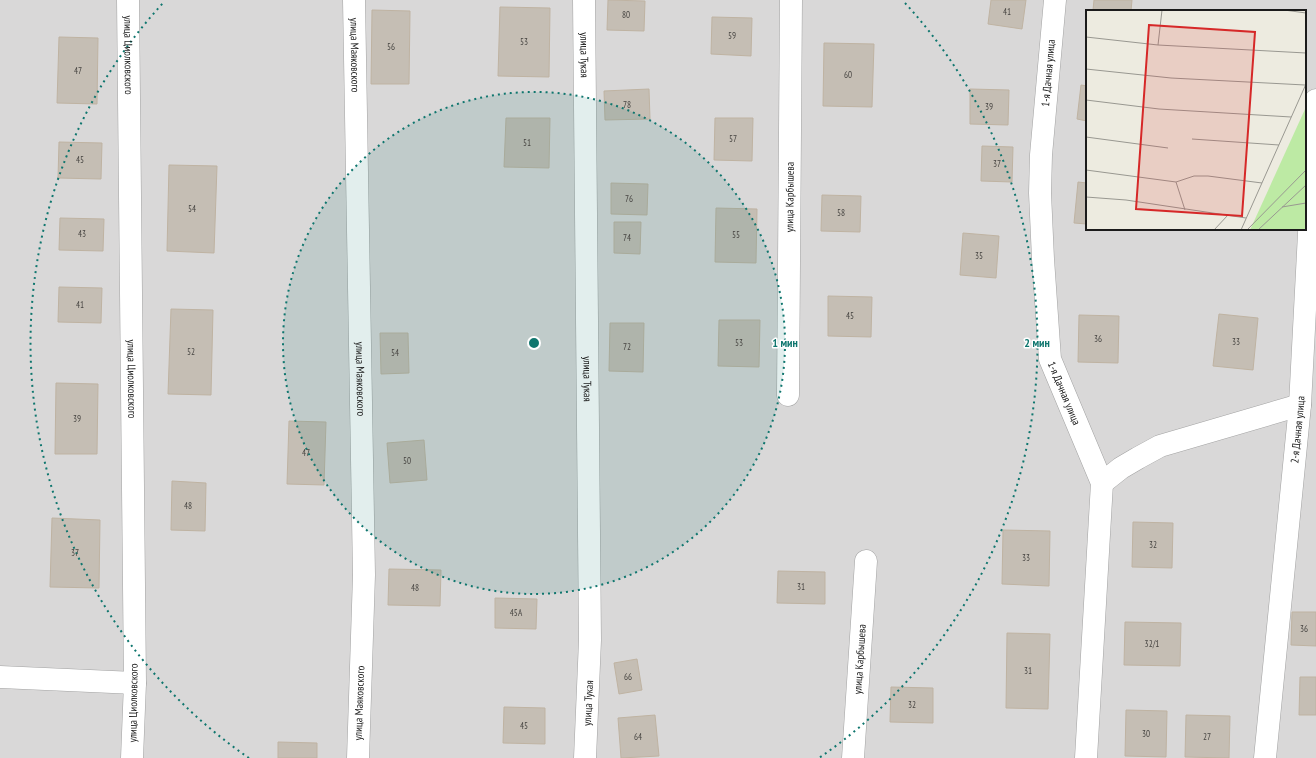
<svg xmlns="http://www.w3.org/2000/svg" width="1316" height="758" font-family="'PT Sans Narrow',sans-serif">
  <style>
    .residential { fill: #d9d8d8; fill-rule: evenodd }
    .building { fill: #c5beb4; stroke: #bfb3a2 }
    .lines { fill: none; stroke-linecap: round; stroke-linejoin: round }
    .minor-casing { stroke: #a2a2a2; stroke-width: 23 }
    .minor { stroke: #fff; stroke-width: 22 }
    .ring { fill: none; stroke: #0f766e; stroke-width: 2; stroke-dasharray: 2 4 }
    .labels { text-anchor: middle; stroke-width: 3; stroke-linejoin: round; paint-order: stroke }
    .number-label { font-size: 9px; fill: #464441 }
    .street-label { font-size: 11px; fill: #1b1b1b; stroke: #fff }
    .inset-road { fill: none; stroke: #999891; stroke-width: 1 }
    .view { fill: #d62828; fill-opacity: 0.15; stroke: #d62828; stroke-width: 2 }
    .inset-edge { fill: none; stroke: #1b1b1b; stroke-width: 2 }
    .centre { fill: #0f766e; stroke: #fff; stroke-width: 2 }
    .ring-label { font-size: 12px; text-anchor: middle; font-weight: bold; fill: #0f766e; stroke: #fff; stroke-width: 3; stroke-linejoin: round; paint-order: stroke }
  </style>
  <rect width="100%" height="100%" fill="#edebe0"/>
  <path class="residential" d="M0,0H1316V758H0ZM1087,11H1305V229H1087Z"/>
  <path class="building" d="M608,0L645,1L644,31L607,30Z
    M991,0H1026L1022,29L988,24Z
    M1094,0H1132L1131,11L1093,10Z
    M500,7L550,8L549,77L498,76Z
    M372,10L410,11L409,84H371Z
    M712,17L752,18L751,56L711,54Z
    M59,37L98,38L97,104L57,103Z
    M824,43L874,44L872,107L823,106Z
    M1081,85L1087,86V121L1077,119Z
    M649,89L650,119L605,120L604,91Z
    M970,89L1009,90L1008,125L970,124Z
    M506,118H550L549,168L504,167Z
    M715,118H753L752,161L714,160Z
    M59,142L102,143L101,179L58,178Z
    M982,146L1013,147L1012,182L981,181Z
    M169,165L217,166L214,253L167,251Z
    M1078,182L1087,183V224L1074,223Z
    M611,183L648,184L647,215L611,214Z
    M822,195L861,196L860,232L821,231Z
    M716,208L757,209L756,263L715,262Z
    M60,218L104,219L103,251L59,250Z
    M614,222H641L640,254L614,253Z
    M963,233L999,236L996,278L960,275Z
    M59,287L102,288L101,323L58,322Z
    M828,296L872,297L871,337L828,336Z
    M171,309L213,310L211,395L168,394Z
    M1219,314L1258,318L1253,370L1213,366Z
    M1079,315L1119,316L1118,363L1078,362Z
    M719,320H760L759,367L718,366Z
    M610,323H644L643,372L609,371Z
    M380,333H408L409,373L381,374Z
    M56,383L98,384L97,454H55Z
    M289,421L326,422L324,485L287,484Z
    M424,440L427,480L390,483L387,443Z
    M172,481L206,483L205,531L171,530Z
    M52,518L100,520L99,588L50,587Z
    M1133,522L1173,523L1172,568L1132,567Z
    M1003,530L1050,531L1049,586L1002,584Z
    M389,569L441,570L440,606L388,605Z
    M778,571L825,572V604L777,603Z
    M495,598L537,599L536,629L495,628Z
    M1292,612H1316V646L1291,645Z
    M1125,622L1181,623L1180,666L1124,665Z
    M1007,633L1050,634L1048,709L1006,708Z
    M637,659L642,690L619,694L614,663Z
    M1300,677H1316V715H1299Z
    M891,687L933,688V723L890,722Z
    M504,707L545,708V744L503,743Z
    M1126,710L1167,711L1166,757L1125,756Z
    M655,715L659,756L621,758L618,718Z
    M1186,715L1230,716L1229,758L1185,757Z
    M278,742L317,743V758H278Z"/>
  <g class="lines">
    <g class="minor-casing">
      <g id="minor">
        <path id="s1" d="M128,0L135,683L132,758"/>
        <path id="s2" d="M354,0L364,575L358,758"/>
        <path id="s3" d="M584,0L590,640L585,758"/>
        <path id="s4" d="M1055,0L1041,155L1040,193L1043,259L1050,359L1102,483L1086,758"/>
        <path id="s5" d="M788,395L791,0"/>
        <path d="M1102,483L1121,468L1138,458L1160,446L1300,405"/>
        <path d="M0,677L135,683"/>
        <path id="s6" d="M853,758L866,561"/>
        <path id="s7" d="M1265,758L1300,405L1316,100"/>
      </g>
    </g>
    <use href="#minor" class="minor"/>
  </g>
  <circle cx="534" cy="343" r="251" fill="#0f766e" fill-opacity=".12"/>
  <g class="ring">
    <circle cx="534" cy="343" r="251"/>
    <path d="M249 758A503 503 0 0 1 163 3M905 3A503 503 0 0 1 819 758"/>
  </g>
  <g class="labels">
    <g class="number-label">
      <text x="1007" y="15">41</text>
      <text x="626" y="18">80</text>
      <text x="732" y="39">59</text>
      <text x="524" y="45">53</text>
      <text x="391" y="50">56</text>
      <text x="78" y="74">47</text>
      <text x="848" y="78">60</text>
      <text x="627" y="108">78</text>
      <text x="989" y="110">39</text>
      <text x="733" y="142">57</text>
      <text x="527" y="146">51</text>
      <text x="80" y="163">45</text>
      <text x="997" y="167">37</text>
      <text x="629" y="202">76</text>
      <text x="192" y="212">54</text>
      <text x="841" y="216">58</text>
      <text x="82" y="237">43</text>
      <text x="736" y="238">55</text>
      <text x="627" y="241">74</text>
      <text x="979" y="259">35</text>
      <text x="80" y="308">41</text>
      <text x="850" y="319">45</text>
      <text x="1098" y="342">36</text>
      <text x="1236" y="345">33</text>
      <text x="739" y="346">53</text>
      <text x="627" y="350">72</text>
      <text x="191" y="355">52</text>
      <text x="395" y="356">54</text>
      <text x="77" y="422">39</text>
      <text x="306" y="456">47</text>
      <text x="407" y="464">50</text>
      <text x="188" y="509">48</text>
      <text x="1153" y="548">32</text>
      <text x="75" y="556">37</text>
      <text x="1026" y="561">33</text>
      <text x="801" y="590">31</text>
      <text x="415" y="591">48</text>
      <text x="516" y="616">45А</text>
      <text x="1304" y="632">36</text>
      <text x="1152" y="647">32/1</text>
      <text x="1028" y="674">31</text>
      <text x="628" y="680">66</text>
      <text x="912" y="708">32</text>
      <text x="524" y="729">45</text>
      <text x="1146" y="737">30</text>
      <text x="638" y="740">64</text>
      <text x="1207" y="740">27</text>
    </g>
    <g class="street-label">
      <text dy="4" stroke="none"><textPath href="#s1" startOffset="55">улица Циолковского</textPath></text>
      <text dy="4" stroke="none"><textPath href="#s2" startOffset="55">улица Маяковского</textPath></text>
      <text dy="4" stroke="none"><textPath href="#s3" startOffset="55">улица Тукая</textPath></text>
      <text transform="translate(1048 73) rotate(-85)" y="4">1-я Дачная улица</text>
      <text dy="4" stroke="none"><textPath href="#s5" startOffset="198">улица Карбышева</textPath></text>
      <text dy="4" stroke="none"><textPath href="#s1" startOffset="379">улица Циолковского</textPath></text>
      <text dy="4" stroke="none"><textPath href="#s2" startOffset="379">улица Маяковского</textPath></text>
      <text dy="4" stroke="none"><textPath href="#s3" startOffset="379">улица Тукая</textPath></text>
      <text dy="4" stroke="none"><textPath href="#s4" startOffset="397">1-я Дачная улица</textPath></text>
      <text dy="4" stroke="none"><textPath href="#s7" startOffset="330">2-я Дачная улица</textPath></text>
      <text dy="4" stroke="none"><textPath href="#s6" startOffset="99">улица Карбышева</textPath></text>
      <text transform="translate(133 703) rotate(-89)" y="4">улица Циолковского</text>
      <text transform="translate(359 703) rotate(-88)" y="4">улица Маяковского</text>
      <text transform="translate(588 703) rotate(-87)" y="4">улица Тукая</text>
    </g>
  </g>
  <g transform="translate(1086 10)">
    <rect width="220" height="220" fill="#edebe0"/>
    <path d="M220,97V220H164Z" fill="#bdeaa4"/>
    <path class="inset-road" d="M198,0L220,3M0,27L72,35L220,43M72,35L76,0M0,59L85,68L219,75M0,90L73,99L205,107M0,127L82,138M106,129L193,135M0,160L90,172L108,166H122L176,173M90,172L99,200M0,187L40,190L160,208M196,197L220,193M128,220L142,205M155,220L220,74M161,220L220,160M172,220L220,175"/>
    <path class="view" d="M63,15L169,22L156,206L50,199Z"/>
    <rect width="220" height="220" class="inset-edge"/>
  </g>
  <circle cx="534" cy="343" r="6" class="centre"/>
  <g class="ring-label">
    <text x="785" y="347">1 мин</text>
    <text x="1037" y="347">2 мин</text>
  </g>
</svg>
